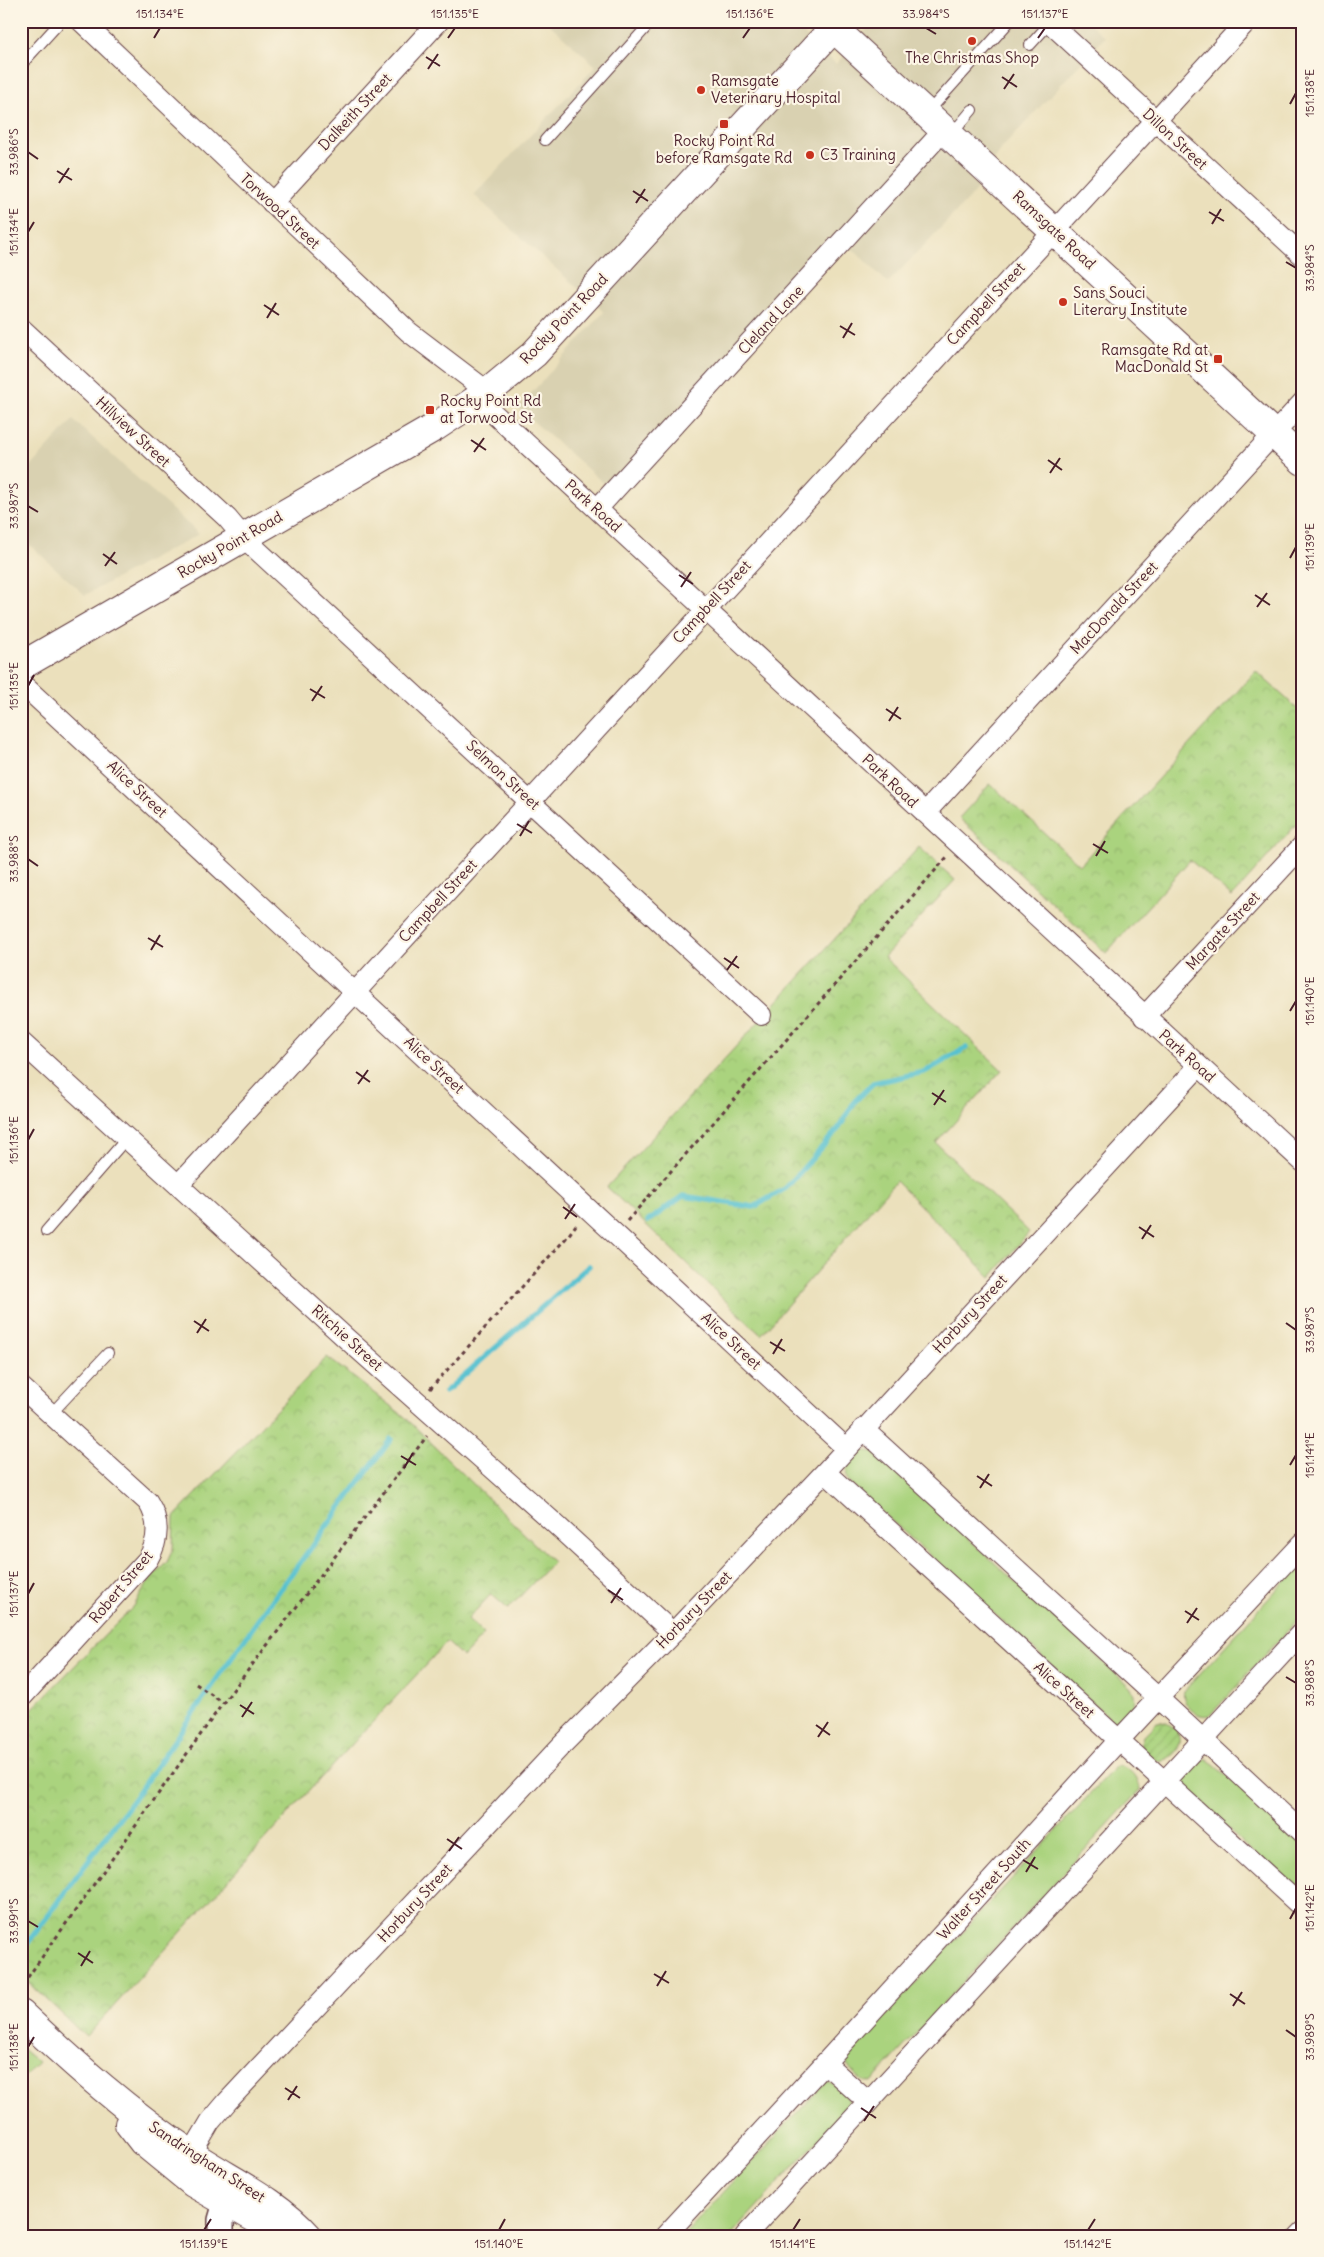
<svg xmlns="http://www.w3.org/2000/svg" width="1324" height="2257" font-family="Delius,sans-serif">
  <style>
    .built { fill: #d9d1b1 }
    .grass { fill: #aad37e; stroke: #7a7954 }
    .park { fill: url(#park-crowns); stroke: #7a7954 }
    .garden { fill: url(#garden-furrows); stroke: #7a7954 }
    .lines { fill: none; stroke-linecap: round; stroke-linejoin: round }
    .stream { stroke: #56c1d0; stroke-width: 5.5 }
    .service-casing { stroke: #623c41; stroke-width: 12 }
    .minor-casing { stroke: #623c41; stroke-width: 22 }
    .tertiary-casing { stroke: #623c41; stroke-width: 28 }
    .secondary-casing { stroke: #623c41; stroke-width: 30 }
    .primary-casing { stroke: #623c41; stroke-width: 30 }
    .path { stroke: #623c41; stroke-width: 3; stroke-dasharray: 4 4; stroke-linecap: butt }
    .service { stroke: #fff; stroke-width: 10 }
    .minor { stroke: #fff; stroke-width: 20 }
    .tertiary { stroke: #fff; stroke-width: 25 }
    .secondary { stroke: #fff; stroke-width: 28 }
    .primary { stroke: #fff; stroke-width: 28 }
    .ticks { fill: none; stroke: #4a1f2b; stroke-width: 2 }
    .poi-dot { fill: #c8321e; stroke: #fcf5e5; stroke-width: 2 }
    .labels { text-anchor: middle; stroke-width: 4.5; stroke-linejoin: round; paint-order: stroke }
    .poi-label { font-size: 15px; fill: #4a1f2b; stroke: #fcf5e5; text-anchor: start }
    .street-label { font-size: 15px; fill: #4a1f2b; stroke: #fcf5e5 }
    .neatline { fill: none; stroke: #4a1f2b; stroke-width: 2 }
    .ticks-label { font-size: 12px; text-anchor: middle; fill: #4a1f2b }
  </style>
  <defs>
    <pattern id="park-crowns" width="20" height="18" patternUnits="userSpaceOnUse" patternTransform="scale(1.25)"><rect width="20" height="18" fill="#aad37e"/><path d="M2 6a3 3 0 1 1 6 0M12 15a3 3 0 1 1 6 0" fill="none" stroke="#94b56d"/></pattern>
    <pattern id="garden-furrows" width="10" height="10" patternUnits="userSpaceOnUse" patternTransform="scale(1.25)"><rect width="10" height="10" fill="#aad37e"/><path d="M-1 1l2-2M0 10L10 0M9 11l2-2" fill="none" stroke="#94b56d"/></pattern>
  </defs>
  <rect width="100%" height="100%" fill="#fcf5e5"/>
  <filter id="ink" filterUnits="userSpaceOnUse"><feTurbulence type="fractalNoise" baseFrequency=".02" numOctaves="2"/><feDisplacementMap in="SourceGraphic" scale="10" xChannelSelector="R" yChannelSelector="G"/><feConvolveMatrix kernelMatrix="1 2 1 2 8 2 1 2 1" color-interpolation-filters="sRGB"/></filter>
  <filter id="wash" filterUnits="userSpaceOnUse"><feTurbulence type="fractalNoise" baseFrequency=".0096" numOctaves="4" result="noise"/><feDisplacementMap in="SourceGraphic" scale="20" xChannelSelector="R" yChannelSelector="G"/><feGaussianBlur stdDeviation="1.12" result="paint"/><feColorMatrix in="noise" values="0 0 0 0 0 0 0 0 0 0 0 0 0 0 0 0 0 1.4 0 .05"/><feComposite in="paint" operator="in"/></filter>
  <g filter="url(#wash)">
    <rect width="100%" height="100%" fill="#ebe0bc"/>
    <path class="built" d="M546,21H790L836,64L874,21H1087L1105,37L1002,148L974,193L888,283L837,234L608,487L518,408L604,312L474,195L596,66Z
      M73,420L199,534L85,595L21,537V477Z"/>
    <path class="grass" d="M862,1450L874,1452L1130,1687C1142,1702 1129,1718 1113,1721L851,1484L846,1477L848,1462Z
      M1303,1561V1614L1211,1714C1199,1721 1180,1704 1184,1691Z
      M1203,1760H1208L1215,1765L1303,1844V1899L1183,1788C1183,1776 1192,1765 1203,1760Z
      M1116,1766C1127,1765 1140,1778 1140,1790L1137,1793L874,2079L869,2082C860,2081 850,2070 846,2062L848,2056Z
      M827,2081C838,2085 848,2094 850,2105L730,2236H683Z"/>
    <path class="park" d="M1256,671L1303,714V817L1232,897L1190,860L1106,953L959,818L990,784L1080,865Z
      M919,847L955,880L884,957L1002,1070L936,1143L1029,1232L991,1277L896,1181L761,1335L607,1187Z
      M327,1357L405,1417L553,1562L508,1609L491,1594L468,1619L484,1634L463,1657L447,1642L319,1780L86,2037L21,1975V1720L134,1606L148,1582L167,1562L173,1549L174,1517Z
      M21,2048L38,2062L21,2081Z"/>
    <path class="garden" d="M1157,1722C1165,1721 1169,1724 1175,1729C1194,1745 1156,1781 1140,1745L1143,1736Z"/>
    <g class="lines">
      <path class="stream" d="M648,1221L683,1196L754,1207L786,1188L839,1128L855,1101L873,1083L924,1072L966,1048
        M445,1392L589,1266
        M21,1952L133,1800L260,1617L391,1439"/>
    </g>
  </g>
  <g filter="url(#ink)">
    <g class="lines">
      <g class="service-casing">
        <path id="service" d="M1030,45L1050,23
          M21,65L61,21
          M928,112L1010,21
          M951,135L972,110
          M545,140L652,21
          M46,1231L127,1138
          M51,1414L108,1353"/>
      </g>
      <g class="minor-casing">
        <path id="minor" d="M81,21L409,332L488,392
          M1048,21L1303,256
          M272,203L439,21
          M21,328L227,518L243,537L761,1015
          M478,399L1303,1162
          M597,509L944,130
          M21,683L846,1448
          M925,813L1303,402
          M1144,1017L1303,845
          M21,1042L348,1340L553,1522L673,1633
          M179,1184L1247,21
          M21,1387L148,1502C160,1521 159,1540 148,1559L21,1698
          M863,1429L1159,1699L1303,1833
          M825,1472L1303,1908
          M825,2063L868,2102
          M191,2154L210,2122L227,2102L560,1747L673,1633L825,1472L1199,1066
          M665,2236L825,2063L1119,1740L1303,1543
          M745,2236L1303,1631
          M1299,2236L1303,2232"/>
      </g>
      <g class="tertiary-casing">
        <path id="tertiary" d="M221,2236V2220L226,2203"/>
      </g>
      <g class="secondary-casing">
        <path id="secondary" d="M826,21L1303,461"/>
      </g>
      <g class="primary-casing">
        <path id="primary" d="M21,666L435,427L488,392L534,354L840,21
          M21,2014C75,2065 129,2113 191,2154C230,2180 276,2200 308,2236
          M129,2124L143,2142L193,2183L286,2236"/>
      </g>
      <path class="path" d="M627,1221L948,856
        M430,1389L568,1236L576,1225
        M196,1684L223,1703
        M23,1984L223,1703L427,1436"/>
      <use href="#service" class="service"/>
      <use href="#minor" class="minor"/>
      <use href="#tertiary" class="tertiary"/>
      <use href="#secondary" class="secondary"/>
      <use href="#primary" class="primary"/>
    </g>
  </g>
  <path class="ticks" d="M926,28L936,34M154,38L160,28M448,38L455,28M743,38L750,28M1038,38L1045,28M426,57L440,66M428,69L438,54M1002,77L1017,87M1004,89L1014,74M1290,104L1296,93M28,152L38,159M57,171L72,180M59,183L69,168M633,191L648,201M636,203L645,189M1209,212L1224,221M1212,224L1221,209M28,232L34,222M1286,262L1296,268M264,305L279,315M267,318L276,303M840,326L855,335M843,338L852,323M471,440L486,450M474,452L484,438M1048,460L1062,470M1050,473L1060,458M28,506L38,512M103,554L117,564M1290,558L1296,547M105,566L115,552M679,575L693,584M681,587L691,572M1255,595L1270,605M1257,607L1267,593M28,686L34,675M310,689L325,698M312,701L322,686M886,709L901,719M889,721L898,707M517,824L532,833M520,836L529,821M1093,844L1108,853M1096,856L1105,841M28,859L38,866M148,938L163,947M151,950L160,935M724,958L739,968M727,970L737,956M1290,1011L1296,1001M356,1072L370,1082M358,1084L368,1070M932,1093L946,1102M934,1105L944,1090M28,1140L34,1129M563,1207L577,1217M565,1219L575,1204M1139,1227L1154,1237M1142,1239L1151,1225M194,1321L209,1331M1286,1323L1296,1330M197,1333L206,1319M770,1342L785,1351M773,1354L782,1339M401,1456L416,1465M1290,1465L1296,1455M404,1468L413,1453M977,1476L992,1486M980,1488L989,1474M608,1590L623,1600M28,1594L34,1583M611,1603L621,1588M1185,1611L1199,1620M1187,1623L1197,1608M1286,1677L1296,1683M240,1705L254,1714M242,1717L252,1702M816,1725L830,1735M818,1737L828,1722M447,1839L462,1849M449,1851L459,1837M1023,1860L1038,1869M1026,1872L1035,1857M1290,1919L1296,1908M28,1921L38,1927M78,1953L93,1963M81,1966L90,1951M654,1974L669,1983M657,1986L666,1971M1230,1994L1245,2004M1233,2006L1242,1992M1286,2030L1296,2037M28,2047L34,2037M285,2088L300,2098M288,2100L297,2086M861,2108L876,2118M864,2121L874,2106M204,2230L211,2219M499,2230L505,2219M793,2230L800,2219M1088,2230L1095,2219"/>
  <g class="poi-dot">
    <circle cx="972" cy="41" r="5"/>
    <circle cx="701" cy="90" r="5"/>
    <rect x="719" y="119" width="10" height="10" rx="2.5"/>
    <circle cx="810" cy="155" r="5"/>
    <circle cx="1063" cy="302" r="5"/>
    <rect x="1213" y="354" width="10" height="10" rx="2.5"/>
    <rect x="425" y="405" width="10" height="10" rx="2.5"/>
  </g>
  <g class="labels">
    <g class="poi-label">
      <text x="972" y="63" text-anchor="middle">The Christmas Shop</text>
      <text x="711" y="86">Ramsgate<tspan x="711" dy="17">Veterinary Hospital</tspan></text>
      <text x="724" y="146" text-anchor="middle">Rocky Point Rd<tspan x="724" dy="17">before Ramsgate Rd</tspan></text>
      <text x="820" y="160">C3 Training</text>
      <text x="1073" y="298">Sans Souci<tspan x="1073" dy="17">Literary Institute</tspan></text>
      <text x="1208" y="355" text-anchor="end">Ramsgate Rd at<tspan x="1208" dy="17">MacDonald St</tspan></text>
      <text x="440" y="406">Rocky Point Rd<tspan x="440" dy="17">at Torwood St</tspan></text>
    </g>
    <g class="street-label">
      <text transform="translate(355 112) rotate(-47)" y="5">Dalkeith Street</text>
      <text transform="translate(1175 139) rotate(43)" y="5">Dillon Street</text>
      <text transform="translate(280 211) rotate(43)" y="5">Torwood Street</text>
      <text transform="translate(1054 230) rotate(43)" y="5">Ramsgate Road</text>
      <text transform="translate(986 304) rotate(-47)" y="5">Campbell Street</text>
      <text transform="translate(564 319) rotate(-46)" y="5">Rocky Point Road</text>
      <text transform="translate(771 320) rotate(-47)" y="5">Cleland Lane</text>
      <text transform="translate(133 432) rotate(43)" y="5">Hillview Street</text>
      <text transform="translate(593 506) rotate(42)" y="5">Park Road</text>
      <text transform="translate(230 545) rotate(-30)" y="5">Rocky Point Road</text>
      <text transform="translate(712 602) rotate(-47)" y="5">Campbell Street</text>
      <text transform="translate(1114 608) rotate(-47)" y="5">MacDonald Street</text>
      <text transform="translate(503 775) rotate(43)" y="5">Selmon Street</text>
      <text transform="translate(890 781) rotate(43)" y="5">Park Road</text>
      <text transform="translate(137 789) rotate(43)" y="5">Alice Street</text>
      <text transform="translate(438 901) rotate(-47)" y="5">Campbell Street</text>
      <text transform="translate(1223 931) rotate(-47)" y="5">Margate Street</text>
      <text transform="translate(1187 1056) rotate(42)" y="5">Park Road</text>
      <text transform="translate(434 1065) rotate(43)" y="5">Alice Street</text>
      <text transform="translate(970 1314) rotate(-47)" y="5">Horbury Street</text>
      <text transform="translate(347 1338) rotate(42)" y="5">Ritchie Street</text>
      <text transform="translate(731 1341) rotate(43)" y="5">Alice Street</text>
      <text transform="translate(121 1587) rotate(-50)" y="5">Robert Street</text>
      <text transform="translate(694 1610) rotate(-46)" y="5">Horbury Street</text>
      <text transform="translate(1064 1690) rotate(42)" y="5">Alice Street</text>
      <text transform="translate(984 1889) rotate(-48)" y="5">Walter Street South</text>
      <text transform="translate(415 1903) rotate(-47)" y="5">Horbury Street</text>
      <text transform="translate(207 2162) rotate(33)" y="5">Sandringham Street</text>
    </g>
  </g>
  <rect width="1324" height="2257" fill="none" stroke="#fcf5e5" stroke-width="55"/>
  <rect x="28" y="28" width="1268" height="2202" class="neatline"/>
  <g class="ticks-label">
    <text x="160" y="18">151.134°E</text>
    <text x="455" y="18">151.135°E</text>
    <text x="750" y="18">151.136°E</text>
    <text x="926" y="18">33.984°S</text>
    <text x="1045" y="18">151.137°E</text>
    <text transform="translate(1310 93) rotate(-90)" y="4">151.138°E</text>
    <text transform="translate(14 152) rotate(-90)" y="4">33.986°S</text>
    <text transform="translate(14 232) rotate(-90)" y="4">151.134°E</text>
    <text transform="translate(1310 268) rotate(-90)" y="4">33.984°S</text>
    <text transform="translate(14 506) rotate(-90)" y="4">33.987°S</text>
    <text transform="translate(1310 547) rotate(-90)" y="4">151.139°E</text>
    <text transform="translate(14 686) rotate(-90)" y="4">151.135°E</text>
    <text transform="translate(14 859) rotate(-90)" y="4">33.988°S</text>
    <text transform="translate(1310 1001) rotate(-90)" y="4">151.140°E</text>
    <text transform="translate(14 1140) rotate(-90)" y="4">151.136°E</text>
    <text transform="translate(1310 1330) rotate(-90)" y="4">33.987°S</text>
    <text transform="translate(1310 1455) rotate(-90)" y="4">151.141°E</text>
    <text transform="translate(14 1594) rotate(-90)" y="4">151.137°E</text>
    <text transform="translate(1310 1683) rotate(-90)" y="4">33.988°S</text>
    <text transform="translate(1310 1908) rotate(-90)" y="4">151.142°E</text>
    <text transform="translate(14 1921) rotate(-90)" y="4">33.991°S</text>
    <text transform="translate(1310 2037) rotate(-90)" y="4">33.989°S</text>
    <text transform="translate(14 2047) rotate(-90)" y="4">151.138°E</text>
    <text x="204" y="2248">151.139°E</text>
    <text x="499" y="2248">151.140°E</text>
    <text x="793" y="2248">151.141°E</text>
    <text x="1088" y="2248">151.142°E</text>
  </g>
</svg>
